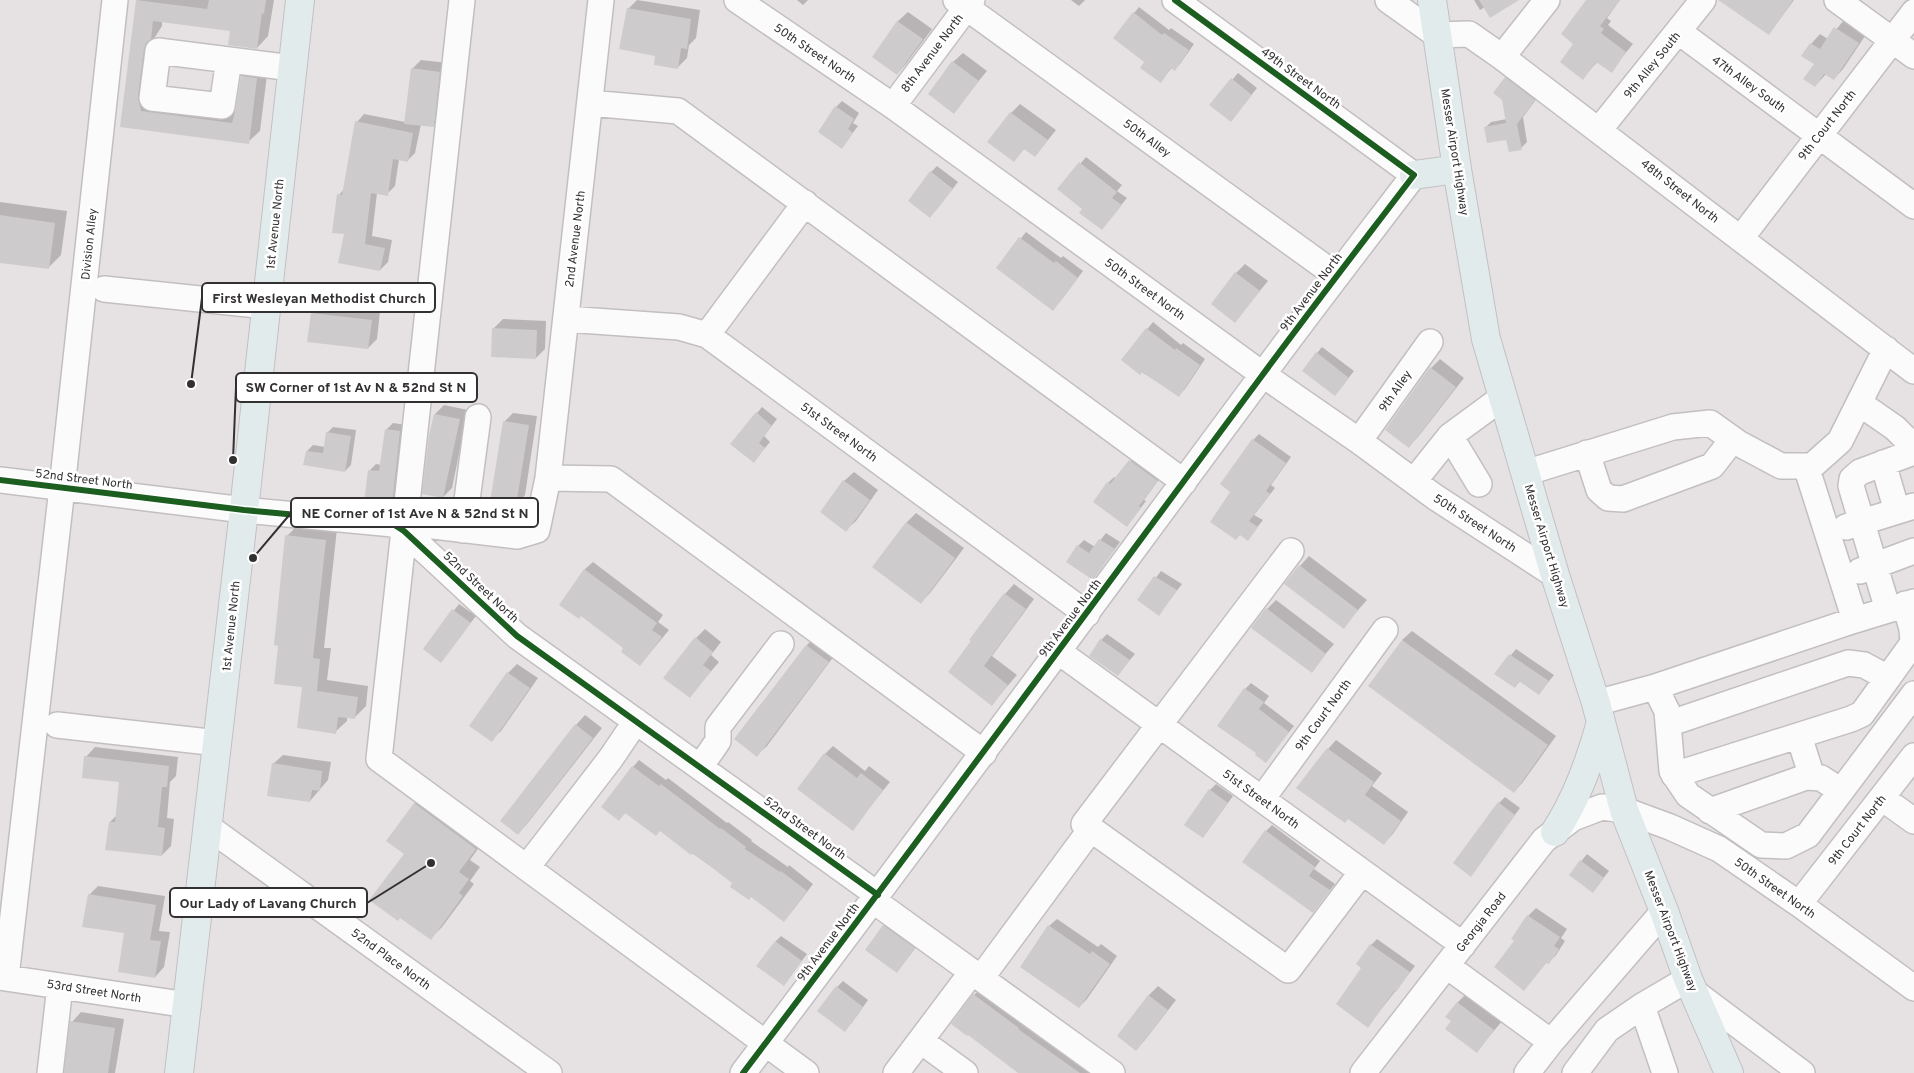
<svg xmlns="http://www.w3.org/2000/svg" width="1914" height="1073" font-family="Overpass,sans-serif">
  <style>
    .shadow { fill: #0003 }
    .building { fill: #cecbcd }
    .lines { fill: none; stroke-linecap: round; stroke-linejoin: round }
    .minor-casing { stroke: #c3bfc1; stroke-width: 28 }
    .major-casing { stroke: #c2c0c1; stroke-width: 30 }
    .minor { stroke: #fbfbfb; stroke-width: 25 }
    .major { stroke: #e2ebec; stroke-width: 28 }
    .cycleway-casing { stroke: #fff; stroke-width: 9 }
    .cycleway { stroke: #1b5e20; stroke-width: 6 }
    .labels { text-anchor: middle; stroke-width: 5; stroke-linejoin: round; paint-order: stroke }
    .street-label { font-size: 12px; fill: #333032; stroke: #fff }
    .leader { fill: none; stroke: #333032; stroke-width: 2 }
    .callout-dot { fill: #333032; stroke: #fff; stroke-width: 2 }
    .callout { fill: #fff; stroke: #333032; stroke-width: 2 }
    .callout-label { font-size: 14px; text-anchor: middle; font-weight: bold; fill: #333032 }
  </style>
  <rect width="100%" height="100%" fill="#e6e2e4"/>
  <path class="shadow" d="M138,0H274L268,36L257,48L232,30L162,21V26L155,37L149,84L152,100L237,111L242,77L254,65L268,67L260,131L248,142L121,126Z
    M637,0L700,10L696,38L689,45L687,58L678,67L656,55L628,9Z
    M797,0H808L803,5Z
    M1071,0H1085L1079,6Z
    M1474,0H1517L1485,7L1480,10Z
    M1587,0H1620L1607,18L1611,21L1608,25L1633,44L1611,71L1598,61L1583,78L1575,43Z
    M1723,0H1794L1769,34Z
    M1139,7L1169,30L1171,28L1194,44L1180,64L1174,70L1172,68L1160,81L1146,62L1134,13Z
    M908,12L932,29L906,64L897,74L873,57L898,21Z
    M1845,19L1867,33L1843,69L1834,79L1826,74L1815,86V64L1811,44L1820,34L1828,39Z
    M963,53L987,71L953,112L929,94L953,62Z
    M421,60L448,63L442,117L433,126L421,124L415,153L407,161L399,159L395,186L387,194L377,193L372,236L392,240L388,262L380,270L346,233L339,195L344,189L357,122L364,114L405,122L412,69Z
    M1512,72L1540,94L1523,117L1527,142L1521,148L1485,128L1491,122L1507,119L1506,78Z
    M1238,73L1257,88L1236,114L1211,105Z
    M842,101L859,113L853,123L858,126L842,147L836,107Z
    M1020,104L1056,130L1035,156L1025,148L1014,160L1011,113Z
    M1086,157L1122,185L1117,191L1127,198L1102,228L1083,209L1059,189Z
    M937,166L958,182L936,210L931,172Z
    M0,202L67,211L61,255L48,268L0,261Z
    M1026,232L1061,258L1063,256L1083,271L1059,303L997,268Z
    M1245,264L1268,281L1235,321L1236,273Z
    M321,304L380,311L377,339L368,348L312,313Z
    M503,319L546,321L545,349L536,358L494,328Z
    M1153,322L1181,345L1183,343L1205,359L1185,389L1179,395L1122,360Z
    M1322,347L1354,371L1335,395L1317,353Z
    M1440,359L1464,378L1418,437L1409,446L1431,368Z
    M444,405L468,410L452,488L443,497L435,414Z
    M762,407L777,419L764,436L770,442L759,455L757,413Z
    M513,413L537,416L525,495L516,505L504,422Z
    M393,423L406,425L398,498L392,504L370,470L376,464L381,465L387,429Z
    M333,427L356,430L351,465L345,471L307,451L313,445L325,447L327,433Z
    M1259,434L1291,457L1271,485L1275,488L1254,515L1263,520L1248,539L1253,440Z
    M1136,455L1163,474L1144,500L1146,501L1132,519L1108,483L1114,477L1116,479Z
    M854,472L878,490L856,521L846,530L844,481Z
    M916,513L964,548L930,593L921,602L874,566L907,522Z
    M298,525L337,529L324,648H331L327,680L368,686L366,706L355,717L347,716V721L335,732L304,686L287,536Z
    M1106,533L1120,542L1093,578L1078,546L1084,540L1095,547Z
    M1309,556L1367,600L1343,627L1300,566Z
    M593,562L663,615L658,622L669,630L640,665L625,648L581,615L561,605L585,569Z
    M1161,571L1182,584L1159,614L1139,600Z
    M1014,584L1034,599L992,656L1017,675L992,704L949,672L1005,594Z
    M1276,600L1334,644L1311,671L1267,609Z
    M459,604L476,616L441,661L424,649Z
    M705,629L721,642L711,655L719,662L690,696L696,638Z
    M1412,631L1556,736L1523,782L1514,792L1402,640Z
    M1107,634L1135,654L1118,674L1101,640Z
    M816,636L837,652L767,746L757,755L807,645Z
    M1516,649L1554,675L1539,694L1520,681L1515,687L1496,674Z
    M517,664L538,678L501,731L491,740L508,673Z
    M1251,683L1269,696L1264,703L1294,726L1266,761L1245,689Z
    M585,715L602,728L527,824L518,833L502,820L576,725Z
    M1336,740L1382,773L1372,786L1408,812L1392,835L1384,843L1328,749Z
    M833,746L865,771L869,766L890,782L852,829L825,754Z
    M95,747L178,757L176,776L170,782L167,818L174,819L171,846L162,855L110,822L117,815L121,781L86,757Z
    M283,755L331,762L328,780L310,801L273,764Z
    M639,760L666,780L668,778L727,823L728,822L752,840L751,841L788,867L789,865L813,884L790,914L734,883L660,830L626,812L619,819L633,767Z
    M1216,784L1233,796L1203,837L1210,790Z
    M427,792L487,836L470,860L480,867L470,881L474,884L442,927L430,939L405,853L388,840L415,803Z
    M1505,797L1520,808L1471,875L1499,803Z
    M1272,825L1320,861L1314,869L1335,884L1313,911L1266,831Z
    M1587,854L1609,871L1598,885L1571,874Z
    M98,886L165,896L159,931L170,932L164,967L155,977L125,932L89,895Z
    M1536,908L1567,929L1561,938L1565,941L1556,955L1548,963L1547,962L1524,989L1516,941L1528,916Z
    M1057,919L1098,947L1101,944L1117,956L1087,999L1079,1007L1049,926Z
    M890,920L920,942L897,972L884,926Z
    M781,936L807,954L784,984L775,942Z
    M1377,939L1415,966L1368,1026L1363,967L1371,945Z
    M843,981L868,1000L851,1024L837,987Z
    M1158,986L1176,1000L1145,1040L1136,1050L1118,1036L1149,995Z
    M980,989L1091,1073H1021L974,995Z
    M1467,993L1503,1020L1477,1051L1457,1003Z
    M81,1012L124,1019L115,1073H66L72,1022Z"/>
  <path class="building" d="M136,0L207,9L209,0H266L264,14L262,13L257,49L228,45L230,31L153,21L151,39L146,43L144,49L138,96L141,111L232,123L236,108L241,76L257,78L249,144L120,127Z
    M1479,0H1519L1490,18Z
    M1586,0H1620L1600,26L1604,29L1601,33L1626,52L1612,73L1596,62L1583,80L1560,62L1573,44L1561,34Z
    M1718,0H1793L1769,35Z
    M627,8L691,19L687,49L681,48L678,69L654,65L655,56L619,49Z
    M1133,12L1162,35L1164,33L1189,50L1175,71L1171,68L1161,83L1140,68L1144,62L1113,38Z
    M897,21L923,39L897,75L872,57Z
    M1834,27L1859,43L1834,80L1824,74L1815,87L1803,79L1814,64L1801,56L1810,43L1820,49Z
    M952,61L979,81L954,114L928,94Z
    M411,68L440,72L434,127L404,124Z
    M1505,77L1535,100L1517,124L1522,150L1509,152L1506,140L1487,143L1484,127L1506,123L1502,100L1493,93Z
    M1231,78L1252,95L1231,122L1209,105Z
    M835,106L854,119L848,129L853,133L842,149L818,132Z
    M1010,112L1048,140L1035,157L1024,149L1014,162L987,142Z
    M355,121L413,133L408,162L393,159L388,196L371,193L365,244L385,248L380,271L338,263L344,234L332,233L337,194L342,195Z
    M1079,162L1117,192L1112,198L1122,205L1102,230L1079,213L1082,209L1057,189Z
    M930,171L953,189L930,218L908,201Z
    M0,215L55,223L49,269L0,263Z
    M1019,237L1054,263L1056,261L1078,278L1053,311L996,268Z
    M1235,272L1260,291L1235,323L1211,304Z
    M311,313L372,320L368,349L307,342Z
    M492,328L537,330L536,359L491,357Z
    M1146,328L1175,350L1176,348L1200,365L1179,397L1142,372L1140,375L1121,360Z
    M1316,352L1349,378L1335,396L1302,371Z
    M1430,367L1456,387L1409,448L1385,430Z
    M756,412L772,426L759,443L765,448L754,463L730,444Z
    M434,414L460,419L443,498L422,494L429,435Z
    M503,421L529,425L516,506L490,502Z
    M385,429L400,431L392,505L364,502L368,470L379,471Z
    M326,432L351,436L345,472L303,465L306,451L323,453Z
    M1252,439L1286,463L1266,491L1270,494L1249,521L1258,527L1248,541L1240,535L1236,540L1210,522L1230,492L1220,484Z
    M1129,460L1158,481L1139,506L1141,508L1127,527L1093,502L1107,482L1110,484Z
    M843,480L870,500L846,532L820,512Z
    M906,522L955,558L921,604L872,567Z
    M285,535L326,540L313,658L320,659L317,691L358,697L355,719L338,717L336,734L297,728L302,687L274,684L278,646L274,645Z
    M1099,539L1115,549L1093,580L1066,562L1077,545L1089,553Z
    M1299,565L1358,610L1344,629L1284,584Z
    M584,569L657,623L652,630L662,637L640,666L621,652L623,648L581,616L579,619L559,605Z
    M1154,576L1177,590L1159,616L1137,600Z
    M1004,593L1026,609L984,666L1008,685L992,706L948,672L971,641L969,640Z
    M1266,608L1326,654L1312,673L1251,628Z
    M452,609L471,623L441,663L423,649Z
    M695,637L713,652L703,665L711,671L690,698L663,678Z
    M1100,639L1130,660L1118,676L1089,656Z
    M1402,640L1548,745L1514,793L1368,686Z
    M806,645L829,662L757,757L734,739Z
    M1509,654L1549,681L1539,695L1519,681L1515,688L1494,674Z
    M507,672L530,688L492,742L469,726Z
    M1244,688L1264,702L1259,709L1289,732L1266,763L1255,755L1256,753L1217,726Z
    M575,724L593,738L518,835L500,821Z
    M1327,748L1374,782L1365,795L1401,821L1384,845L1348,819L1345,823L1296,788Z
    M824,753L857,778L861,773L883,790L853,831L797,789Z
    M84,756L169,766L167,787H162L158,827L165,828L162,856L105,850L109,822H115L119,782L82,778Z
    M272,763L322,771L320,791L312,790L310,802L267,796Z
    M632,766L659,786L661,784L720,829L721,828L746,847L745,849L780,872L781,871L807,891L784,922L751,897L749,900L730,887L732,883L693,853L691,855L660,831L656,836L625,813L619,821L601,807Z
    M1209,789L1228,803L1203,838L1184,825Z
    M1498,802L1515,815L1471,877L1453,863Z
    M414,803L476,849L459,872L469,879L459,893L463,896L431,940L400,918L398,921L369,900L404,854L386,841Z
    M1265,830L1315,867L1309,876L1330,890L1313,913L1242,862Z
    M1580,860L1604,878L1593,893L1569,875Z
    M88,894L156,905L150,940L161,941L155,978L118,972L124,933L82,927Z
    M1527,915L1560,937L1554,946L1559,949L1549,964L1546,963L1524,991L1494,967L1514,941L1511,939Z
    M883,925L915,948L897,973L865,950Z
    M1048,925L1090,954L1092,951L1110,964L1079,1008L1020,967Z
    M775,941L802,961L784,986L756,966Z
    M1370,944L1410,972L1396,992L1394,991L1368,1028L1336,1004L1361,968L1356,964Z
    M836,986L863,1007L845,1032L817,1011Z
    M973,994L1019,1028L1018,1029L1080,1073H1018L968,1035L967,1036L951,1024Z
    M1148,995L1168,1010L1136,1051L1117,1036Z
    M1457,1002L1494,1030L1477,1053L1445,1029L1451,1021L1445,1017Z
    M70,1021L115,1028L108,1073H64Z"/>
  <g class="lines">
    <g class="minor-casing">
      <path id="minor" d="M462,0L379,759L806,1073
        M737,0L893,106L1262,374L1359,441L1435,497L1555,575
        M956,0L1337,276
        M1388,0L1437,35L1469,34L1502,57L1914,371
        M1837,0L1914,56
        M1679,32L1914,206
        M1502,57L1547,0
        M229,60L222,106L152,98L158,51L292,68
        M590,103L678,111L1184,482
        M893,106L972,0
        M1599,130L1703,0
        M1741,238L1914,12
        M104,289L267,306
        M566,319L679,327L707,335L1087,614
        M707,335L805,203
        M1859,403L1895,428L1914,447
        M1450,436L1479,484
        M1359,441L1430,342
        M1587,453L1599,490L1608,498L1623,499L1712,466L1733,439
        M1883,463L1897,511
        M1806,466L1855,620L1914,602
        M1525,473L1673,427L1710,423L1738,443L1781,466H1812L1840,441L1886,349
        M548,478L611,479L984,753
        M0,480L244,510L393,524L404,531L517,636L878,895
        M1414,481L1450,436L1503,397
        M1846,527L1914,506
        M463,530L478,417
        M404,531L425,525L517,536L537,530L548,478L601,0
        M1291,551L1084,824L1288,970L1362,872
        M1860,571L1914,551
        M1888,610L1851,486L1852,479L1860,472L1914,452
        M1059,652L1463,945
        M1655,687L1855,620
        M1596,703L1655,687L1667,711L1672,771L1688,795L1761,845L1786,846L1808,835L1914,694
        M1668,724L1848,663L1864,665L1888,678
        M57,725L218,743
        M1799,736L1812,777
        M700,767L718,741V727L781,644
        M1674,775L1851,719L1862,714L1913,643L1912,629L1905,604
        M1882,798L1914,821
        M1262,799L1385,630
        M1710,811L1806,777L1821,778L1841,791
        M208,827L549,1073
        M527,867L611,758L636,721
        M874,901L1112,1073
        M1799,904L1914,756
        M1447,966L1551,1042
        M0,977L188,1005
        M6,977L62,488L115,0
        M981,978L1091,829
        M1694,992L1802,1073
        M921,1041L965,1073
        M50,1073L60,986
        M743,1073C918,842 1089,609 1261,377C1311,309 1363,242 1414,175L1175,0
        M896,1073L972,972
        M1363,1073L1544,840L1573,818L1602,807L1624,810L1670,827L1719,849L1799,904L1914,988
        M1527,1073L1551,1042L1664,911
        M1575,1073L1607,1030L1642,1006
        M1665,1073L1642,1006L1688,979"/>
    </g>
    <g class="major-casing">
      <path id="major" d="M1432,0L1457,169L1486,339L1555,575L1596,703L1624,810L1664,911L1688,979L1729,1073
        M1414,175L1457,169
        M1555,832C1577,798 1590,761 1601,722
        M179,1073L244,510L300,0"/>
    </g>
    <use href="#minor" class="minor"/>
    <use href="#major" class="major"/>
    <g class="cycleway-casing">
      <path id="cycleway" d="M0,480L244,510L393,524L404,531L517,636L878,895
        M743,1073C918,842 1089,609 1261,377C1311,309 1363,242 1414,175L1175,0"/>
    </g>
    <use href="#cycleway" class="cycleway"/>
  </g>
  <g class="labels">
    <g class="street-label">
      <text transform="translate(815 53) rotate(34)" y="4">50th Street North</text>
      <text transform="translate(932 53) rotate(-53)" y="4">8th Avenue North</text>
      <text transform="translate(1652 65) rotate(-51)" y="4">9th Alley South</text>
      <text transform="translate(1301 78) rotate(36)" y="4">49th Street North</text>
      <text transform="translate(1749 84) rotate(36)" y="4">47th Alley South</text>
      <text transform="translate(1827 125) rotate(-52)" y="4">9th Court North</text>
      <text transform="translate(1147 138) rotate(36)" y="4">50th Alley</text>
      <text transform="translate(1455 152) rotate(81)" y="4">Messer Airport Highway</text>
      <text transform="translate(1680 191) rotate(38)" y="4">48th Street North</text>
      <text transform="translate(275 224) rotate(-84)" y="4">1st Avenue North</text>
      <text transform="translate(575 239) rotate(-83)" y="4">2nd Avenue North</text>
      <text transform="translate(89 244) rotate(-84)" y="4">Division Alley</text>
      <text transform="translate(1145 289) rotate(36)" y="4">50th Street North</text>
      <text transform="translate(1311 292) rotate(-53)" y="4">9th Avenue North</text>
      <text transform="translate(1395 391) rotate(-55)" y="4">9th Alley</text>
      <text transform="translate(839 432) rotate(36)" y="4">51st Street North</text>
      <text transform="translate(84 479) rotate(7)" y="4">52nd Street North</text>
      <text transform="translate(1475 523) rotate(33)" y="4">50th Street North</text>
      <text transform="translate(1547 546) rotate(73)" y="4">Messer Airport Highway</text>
      <text transform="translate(481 587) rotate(43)" y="4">52nd Street North</text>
      <text transform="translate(1070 618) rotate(-53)" y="4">9th Avenue North</text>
      <text transform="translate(231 626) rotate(-84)" y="4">1st Avenue North</text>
      <text transform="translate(1323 715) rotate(-54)" y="4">9th Court North</text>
      <text transform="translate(1261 799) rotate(36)" y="4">51st Street North</text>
      <text transform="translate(805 828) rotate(36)" y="4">52nd Street North</text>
      <text transform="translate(1857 830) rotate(-52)" y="4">9th Court North</text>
      <text transform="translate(1775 888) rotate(35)" y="4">50th Street North</text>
      <text transform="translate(1481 922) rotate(-52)" y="4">Georgia Road</text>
      <text transform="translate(1671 931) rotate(69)" y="4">Messer Airport Highway</text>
      <text transform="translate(828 942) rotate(-53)" y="4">9th Avenue North</text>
      <text transform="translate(391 959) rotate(36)" y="4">52nd Place North</text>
      <text transform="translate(94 991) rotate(9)" y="4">53rd Street North</text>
    </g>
  </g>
  <path class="leader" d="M191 384L202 298M233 460L236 387M253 558L291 513M431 863L367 903"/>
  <g class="callout-dot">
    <circle cx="191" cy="384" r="5"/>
    <circle cx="233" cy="460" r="5"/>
    <circle cx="253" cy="558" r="5"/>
    <circle cx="431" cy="863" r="5"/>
  </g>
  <g class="callout">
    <rect x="202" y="283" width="233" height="29" rx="5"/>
    <rect x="236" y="373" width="241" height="29" rx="5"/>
    <rect x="291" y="498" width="247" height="29" rx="5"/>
    <rect x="170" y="888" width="197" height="29" rx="5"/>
  </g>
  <g class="callout-label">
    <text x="319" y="303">First Wesleyan Methodist Church</text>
    <text x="356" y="392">SW Corner of 1st Av N &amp; 52nd St N</text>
    <text x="415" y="518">NE Corner of 1st Ave N &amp; 52nd St N</text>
    <text x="268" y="908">Our Lady of Lavang Church</text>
  </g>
</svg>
